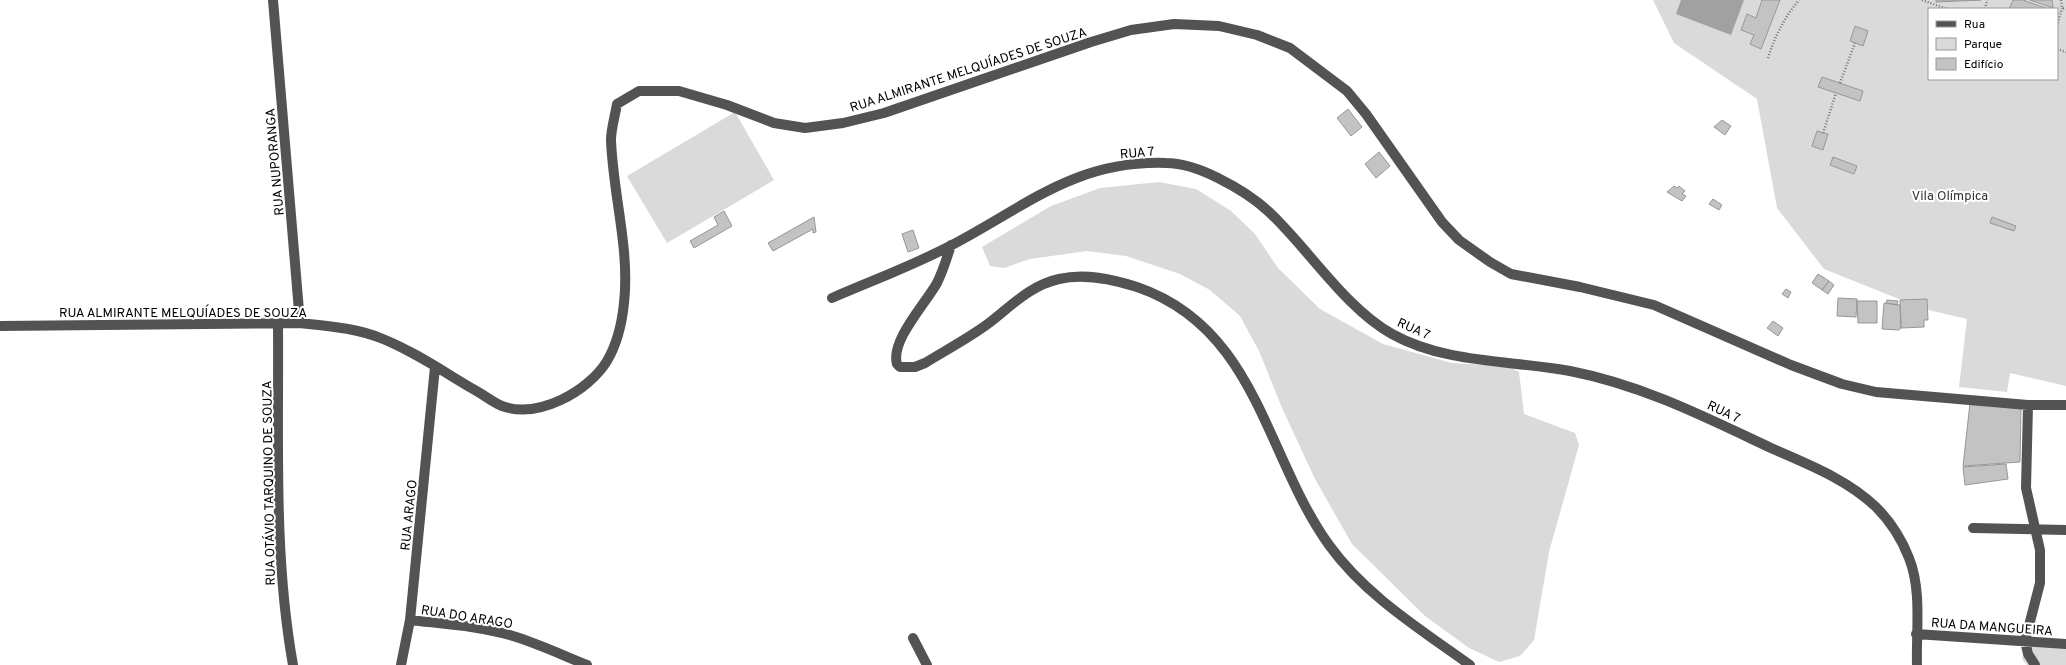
<svg xmlns="http://www.w3.org/2000/svg" width="2066" height="665" font-family="Overpass,sans-serif">
  <style>
    .green { fill: #dadada; fill-rule: evenodd }
    .water { fill: #a1a1a1 }
    .building { fill: #c3c3c3; stroke: #979797 }
    .lines { fill: none; stroke-linecap: round; stroke-linejoin: round }
    .path { stroke: #757575; stroke-width: 2.5; stroke-dasharray: 1 2; stroke-linecap: butt }
    .minor { stroke: #535353; stroke-width: 10 }
    .labels { text-anchor: middle; stroke-width: 4; stroke-linejoin: round; paint-order: stroke }
    .street-label { font-size: 13px; fill: #000; stroke: #fff }
    .park-label { font-size: 13px; fill: #313131; stroke: #fff }
  </style>
  <rect width="100%" height="100%" fill="#fff"/>
  <path class="green" d="M1653,0H2066V386L2010,373L2007,392L1959,387L1967,319L1924,309L1824,269L1777,208L1757,99L1674,43ZM1929,9H2057V79H1929Z
    M735,112L774,180L667,243L627,176Z
    M1159,182L1196,189L1231,211L1255,234L1278,268L1320,309L1383,344L1452,363L1507,366L1519,372L1524,414L1575,433L1579,445L1549,552L1534,640L1520,656L1499,662L1469,648L1425,616L1352,544L1315,479L1282,408L1259,351L1240,316L1210,290L1180,274L1126,256L1087,251L1030,259L1004,268L990,266L982,247L1051,206L1100,188Z
    M2025,641L2066,644V665H2027L2022,659Z"/>
  <path class="water" d="M1681,0H1744L1731,35L1676,14Z"/>
  <path class="building" d="M1762,0H1780L1761,49L1750,44L1754,35L1741,30L1747,14L1756,18Z
    M1936,0H1981L1936,2Z
    M2013,0H2023L2048,9H2009Z
    M2030,0H2052L2053,8Z
    M1855,26L1868,31L1863,46L1850,41Z
    M1822,77L1863,91L1860,101L1818,87Z
    M1348,109L1362,127L1351,136L1337,118Z
    M1722,120L1731,126L1725,135L1714,127Z
    M1817,131L1828,134L1823,150L1812,146Z
    M1379,152L1390,166L1376,178L1365,164Z
    M1833,157L1857,166L1854,174L1830,165Z
    M1674,186L1677,188L1679,186L1685,191L1682,194L1686,196L1682,201L1667,192Z
    M1713,199L1722,205L1719,210L1709,204Z
    M724,211L732,226L694,248L690,241L718,225L714,217Z
    M814,217L816,232L813,233V229L773,251L768,243Z
    M1992,217L2016,226L2014,231L1990,223Z
    M913,230L919,248L908,252L902,234Z
    M1818,274L1829,281L1822,290L1812,283Z
    M1829,281L1834,285L1828,294L1822,290Z
    M1786,289L1791,292L1788,298L1782,294Z
    M1838,298L1857,299L1856,317L1837,316Z
    M1927,299L1928,320H1924V327L1901,328L1900,300Z
    M1887,300L1898,301L1897,305L1886,303Z
    M1857,301H1877V323H1858Z
    M1884,303L1900,305L1901,328L1899,330L1882,329Z
    M1773,321L1783,328L1778,336L1767,328Z
    M1970,403L2021,409L2020,462L1963,466Z
    M2006,464L2008,479L1965,485L1963,467Z"/>
  <g class="lines">
    <path class="path" d="M1922,0L1947,9
      M2061,0L2062,8L2066,9
      M1985,9L1987,0
      M2057,26L2062,8
      M2057,49L2066,52
      M1768,58C1775,36 1784,18 1799,0
      M1840,83L1855,43
      M1823,133L1836,93"/>
    <path class="minor" d="M273,0L300,323
      M951,245C947,258 943,271 937,283C926,303 890,341 897,364L900,367H915L925,363C946,350 969,338 989,323C1011,306 1031,285 1059,279C1085,273 1112,279 1137,287C1257,328 1265,456 1329,545C1365,595 1420,629 1470,665
      M832,298C871,281 912,266 950,246C1025,207 1075,160 1166,163C1184,163 1202,170 1218,178C1236,187 1253,197 1268,211C1308,248 1345,308 1392,334C1446,364 1511,360 1570,371C1642,385 1705,417 1771,448C1807,464 1847,479 1876,507C1890,521 1902,540 1909,558C1922,590 1916,631 1917,665
      M278,323C279,437 273,553 293,665
      M0,326L300,323C328,326 357,328 383,339C415,352 444,372 473,389C483,394 492,402 502,406C538,419 588,392 607,361C617,344 622,323 624,303C630,249 613,195 611,140C611,129 615,116 617,104L639,91H679L727,105L774,123L805,128L843,123L884,113L1091,42L1131,30L1174,24L1219,26L1257,35L1290,48L1347,91L1366,114L1442,222L1459,240L1490,262L1511,274L1580,287L1654,305L1791,365L1842,384L1876,392L2028,405H2066
      M2028,405L2026,488L2040,550V583L2025,641L2028,654L2035,665
      M1973,528L2066,530
      M410,620C444,624 480,626 513,636C539,644 562,655 587,665
      M1916,634L2066,644
      M913,638L927,665
      M401,665L410,620L435,367"/>
  </g>
  <g class="labels">
    <g class="street-label">
      <text transform="translate(968 69) rotate(-18)" y="5">RUA ALMIRANTE MELQUÍADES DE SOUZA</text>
      <text transform="translate(1137 152) rotate(-5)" y="5">RUA 7</text>
      <text transform="translate(274 162) rotate(-95)" y="5">RUA NUPORANGA</text>
      <text x="183" y="317">RUA ALMIRANTE MELQUÍADES DE SOUZA</text>
      <text transform="translate(1414 328) rotate(24)" y="5">RUA 7</text>
      <text transform="translate(1724 411) rotate(25)" y="5">RUA 7</text>
      <text transform="translate(268 483) rotate(-91)" y="5">RUA OTÁVIO TARQUINO DE SOUZA</text>
      <text transform="translate(408 515) rotate(-84)" y="5">RUA ARAGO</text>
      <text transform="translate(467 616) rotate(9)" y="5">RUA DO ARAGO</text>
      <text transform="translate(1992 626) rotate(4)" y="5">RUA DA MANGUEIRA</text>
    </g>
    <g class="park-label">
      <text x="1950" y="200">Vila Olímpica</text>
    </g>
  </g>
  <rect x="1928" y="8" width="130" height="72" fill="#ffffff" stroke="#999999"/>
  <rect x="1936" y="21" width="20" height="6" fill="#535353" stroke="#999999"/>
  <text x="1964" y="28" font-size="12" fill="#000000">Rua</text>
  <rect x="1936" y="38" width="20" height="12" fill="#dadada" stroke="#999999"/>
  <text x="1964" y="48" font-size="12" fill="#000000">Parque</text>
  <rect x="1936" y="58" width="20" height="12" fill="#c3c3c3" stroke="#999999"/>
  <text x="1964" y="68" font-size="12" fill="#000000">Edifício</text>
</svg>
